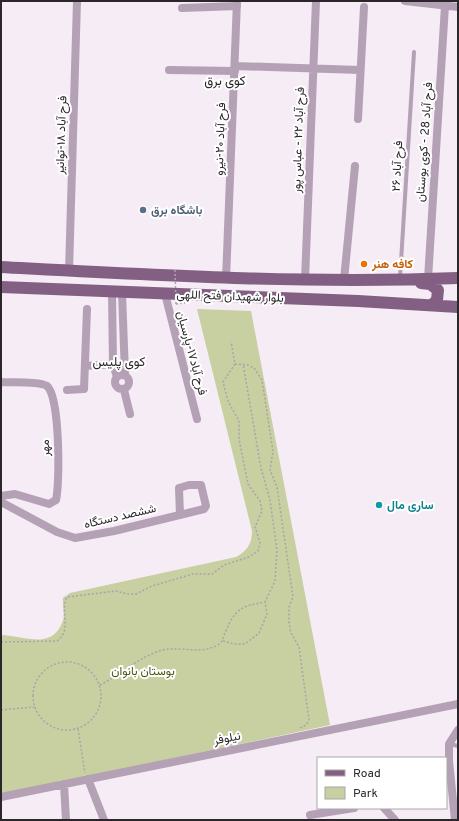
<svg xmlns="http://www.w3.org/2000/svg" width="459" height="821" font-family="Overpass,Vazirmatn,sans-serif">
  <style>
    .green { fill: #c8cfa0 }
    .lines { fill: none; stroke-linecap: round; stroke-linejoin: round }
    .path { stroke: #aaa3aa; stroke-width: 1.5; stroke-dasharray: 2 2; stroke-linecap: butt }
    .lane { stroke: #b5a1b5; stroke-width: 4 }
    .street { stroke: #b5a1b5; stroke-width: 8 }
    .primary { stroke: #836083; stroke-width: 12 }
    .path-bridge { stroke: #aaa3aa; stroke-width: 1.5; stroke-dasharray: 2 2; stroke-linecap: butt }
    .service-dot { fill: #5c6f8a; stroke: #fff; stroke-width: 1.5 }
    .food-dot { fill: #e8710a; stroke: #fff; stroke-width: 1.5 }
    .culture-dot { fill: #0f9aa8; stroke: #fff; stroke-width: 1.5 }
    .labels { text-anchor: middle; stroke-width: 4; stroke-linejoin: round; paint-order: stroke }
    .street-label { font-size: 12px; fill: #2a262a; stroke: #fff }
    .service-label { font-size: 12px; font-weight: bold; fill: #4e5e75; stroke: #fff; text-anchor: start }
    .food-label { font-size: 12px; font-weight: bold; fill: #c56008; stroke: #fff; text-anchor: start }
    .culture-label { font-size: 12px; font-weight: bold; fill: #0d838f; stroke: #fff; text-anchor: start }
    .park-label { font-size: 12px; fill: #4f5412; stroke: #fff }
    .neighbourhood-label { font-size: 13px; fill: #2a262a; stroke: #fff }
  </style>
  <rect width="100%" height="100%" fill="#f5ecf5"/>
  <path class="green" d="M197,309L251,311L330,725L1,795V635C21,635 51,651 62,623C66,615 62,606 63,598L70,593L236,557C247,551 252,544 252,531Z"/>
  <g class="lines">
    <path class="path" d="M176,304L185,303
      M235,364L248,365L254,368L262,380L273,451L270,470L277,487L293,597L289,607V623L291,633L299,647L309,720L306,725L300,728
      M223,641L235,644H245L259,633L267,614L265,602
      M1,642L57,641C73,629 59,612 67,597L116,591L127,594H136L152,586L193,574H212L224,565L249,557L258,551L260,543L255,527L262,511L260,501L248,484L239,439V421L228,401L223,382L235,364L231,342
      M33 696a34 34 0 1 1 68 0a34 34 0 1 1-68 0Z
      M100,685C121,675 148,649 171,649C186,648 205,654 219,644C224,640 223,636 226,631C235,608 243,606 265,602L275,581L277,550L270,500L261,468L243,364
      M1,710L34,707
      M78,729L85,773"/>
    <path class="lane" d="M400,278L414,52
      M450,744L458,746"/>
    <path class="street" d="M405,1L458,7
      M182,8L237,6
      M235,66L360,70
      M169,70L235,71
      M358,119L364,7
      M69,271L77,1
      M226,279L237,1
      M428,279L445,6
      M305,280L316,1
      M344,280L355,166
      M112,292L113,364L117,377
      M122,292L125,375
      M165,294L197,419
      M85,366L113,364
      M115 382a7 7 0 1 1 14 0a7 7 0 1 1-14 0Z
      M1,382C11,383 39,381 47,386C60,396 60,483 56,500L49,504L15,494L1,496
      M67,390L84,389L87,309
      M124,390L130,414
      M1,502L57,532L75,538L114,531L204,509L206,506L201,485H189L179,488L180,515
      M88,779L104,820
      M64,784L66,820
      M1,797L458,704
      M384,808L395,820
      M310,815L354,808
      M455,820L449,761V744L458,730"/>
    <path class="primary" d="M1,267C153,275 305,284 458,278
      M421,283L430,284L438,290L437,300L432,305
      M1,287L358,301L458,307"/>
    <path class="path-bridge" d="M175,270L176,304"/>
  </g>
  <circle class="service-dot" cx="143" cy="210" r="4"/>
  <circle class="food-dot" cx="364" cy="264" r="4"/>
  <circle class="culture-dot" cx="379" cy="505" r="4"/>
  <g class="labels">
    <g class="street-label">
      <text transform="translate(61 135) rotate(-88)" y="4">فرح آباد ۱۸-توانیر</text>
      <text transform="translate(220 139) rotate(-88)" y="4">فرح آباد ۲۰-نیرو</text>
      <text transform="translate(298 140) rotate(-88)" y="4">فرح آباد ۲۲ - عباس پور</text>
      <text transform="translate(424 142) rotate(-86)" y="4">فرح آباد 28 - کوی بوستان</text>
      <text transform="translate(397 166) rotate(-87)" y="4">فرح آباد ۲۶</text>
      <text transform="translate(230 296) rotate(2)" y="4">بلوار شهیدان فتح اللهی</text>
      <text transform="translate(192 353) rotate(75)" y="4">فرح آباد۱۷-پارسیان</text>
      <text transform="translate(45 448) rotate(-92)" y="4">مهر</text>
      <text transform="translate(120 516) rotate(-13)" y="4">ششصد دستگاه</text>
      <text transform="translate(227 738) rotate(-11)" y="4">نیلوفر</text>
    </g>
    <g class="service-label">
      <text x="151" y="214">باشگاه برق</text>
    </g>
    <g class="food-label">
      <text x="372" y="268">کافه هنر</text>
    </g>
    <g class="culture-label">
      <text x="387" y="509">ساری مال</text>
    </g>
    <g class="park-label">
      <text x="143" y="675">بوستان بانوان</text>
    </g>
    <g class="neighbourhood-label">
      <text x="225" y="85">کوی برق</text>
      <text x="119" y="366">کوی پلیس</text>
    </g>
  </g>
  <rect width="459" height="821" fill="none" stroke="#2a262a" stroke-width="4"/>
  <rect x="317" y="757" width="130" height="52" fill="#ffffff" stroke="#aaa8aa"/>
  <rect x="325" y="770" width="20" height="6" fill="#836083" stroke="#aaa8aa"/>
  <text x="353" y="777" font-size="12" fill="#2a262a">Road</text>
  <rect x="325" y="787" width="20" height="12" fill="#c8cfa0" stroke="#aaa8aa"/>
  <text x="353" y="797" font-size="12" fill="#2a262a">Park</text>
</svg>
